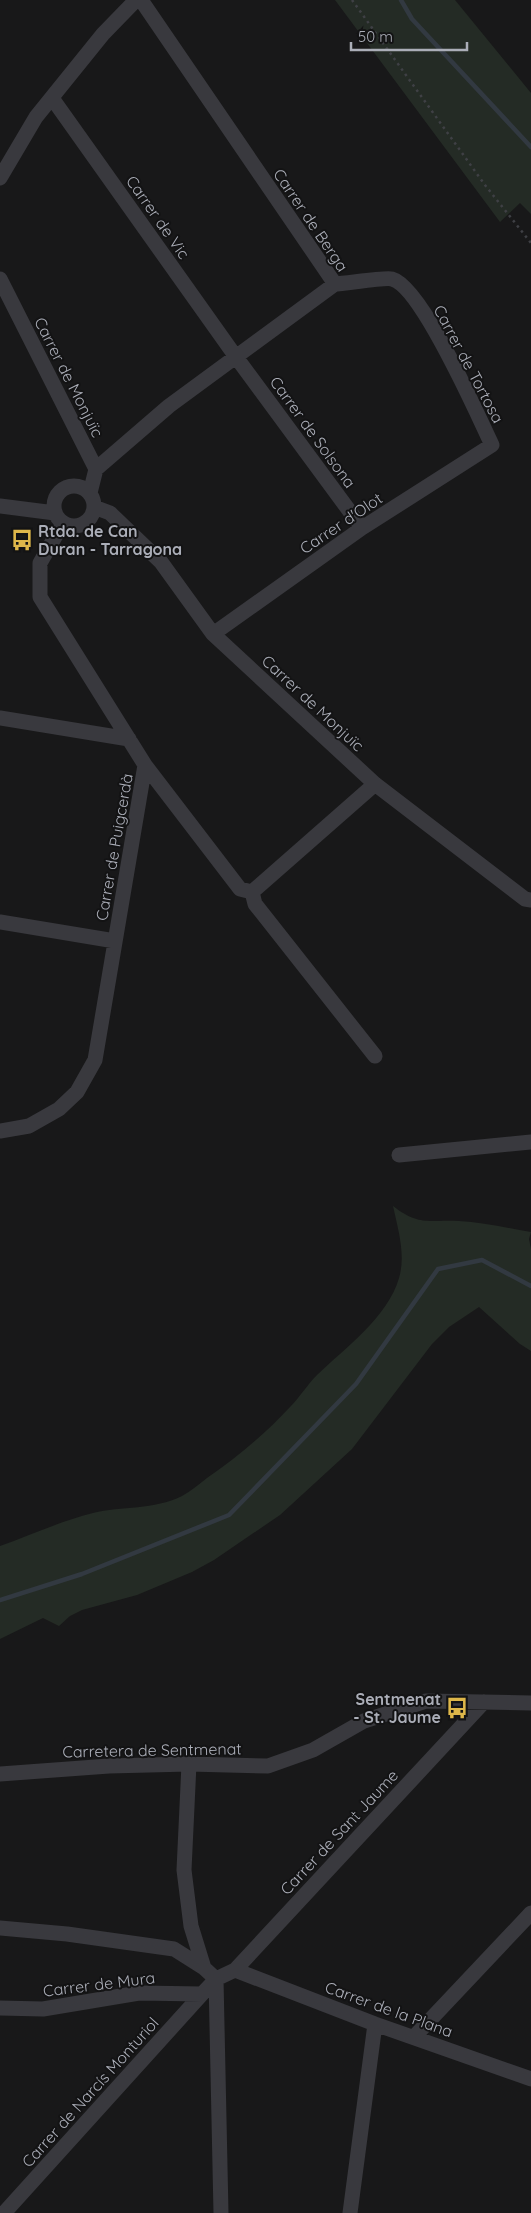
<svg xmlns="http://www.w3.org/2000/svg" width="531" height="2213" font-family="Quicksand,sans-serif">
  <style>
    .green { fill: #242b25 }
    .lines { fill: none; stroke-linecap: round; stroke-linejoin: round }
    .stream { stroke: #323941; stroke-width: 4.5 }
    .path { stroke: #3f4045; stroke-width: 2.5; stroke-dasharray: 2.5 4; stroke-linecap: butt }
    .minor { stroke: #39393e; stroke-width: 15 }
    .labels { text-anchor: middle; stroke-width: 4; stroke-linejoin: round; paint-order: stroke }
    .street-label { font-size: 16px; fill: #abaeb8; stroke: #131314 }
    .poi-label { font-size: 16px; font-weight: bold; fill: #abaeb8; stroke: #131314; text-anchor: start }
  </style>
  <rect width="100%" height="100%" fill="#181819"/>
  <path class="green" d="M335,0H455L531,93V214L520,203L500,222Z
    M393,1206C420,1227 429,1219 459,1221C482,1222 507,1228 531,1232L529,1239L531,1249V1351L520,1344L479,1307L449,1327L432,1344L352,1449L280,1515L214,1560L192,1572L137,1595L82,1610L70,1616L59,1626L43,1618L0,1639V1546C31,1535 61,1521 93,1513C122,1506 154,1510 182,1496C191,1491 199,1484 207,1478C237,1457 265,1434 290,1407C300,1397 307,1385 317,1375C345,1348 388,1317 399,1278C406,1255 398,1229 393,1206Z"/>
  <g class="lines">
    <path class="stream" d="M401,0L412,19L531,147
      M0,1600L82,1574L229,1515L356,1384L438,1269L482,1260L531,1286"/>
    <path class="path" d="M352,0L485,185L531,243"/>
    <path class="minor" d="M141,0L335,284
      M52,98L236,357L362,528
      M0,178L36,117L103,34L136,0
      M0,279L96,469L90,493
      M96,469L169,406L335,284
      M54 506a20 20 0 1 1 40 0a20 20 0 1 1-40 0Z
      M0,506L55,513
      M94,507L110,513L161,562L213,634L375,784L525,899L531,900
      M213,634L362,528L492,445C477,414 422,287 392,279C385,277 344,284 335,284
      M0,718L129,739
      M145,765L240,889L252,892L375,784
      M252,892L255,904L375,1056
      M0,922L115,941
      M0,1131L29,1126L59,1109L77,1092L95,1060L145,765L40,597V563L63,523
      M399,1155L531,1142
      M189,1764L184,1870L191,1926L204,1968
      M0,1774L109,1766L189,1764L268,1766L313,1750L364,1721L426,1701L531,1703
      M0,1928L67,1934L174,1949L204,1968L216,1979L221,2213
      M235,1970L375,2024L531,2079
      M0,2008L43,2009L139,1993L202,1994
      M414,2037L531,1913
      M4,2213L202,1994L216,1979L235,1970L484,1702
      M350,2213L375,2024"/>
  </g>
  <defs>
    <g id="bus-bare" transform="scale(1.725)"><path d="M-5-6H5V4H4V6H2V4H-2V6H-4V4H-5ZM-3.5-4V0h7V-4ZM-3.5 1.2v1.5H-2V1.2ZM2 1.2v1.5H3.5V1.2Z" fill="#deb74a" stroke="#131314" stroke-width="2.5" paint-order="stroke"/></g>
  </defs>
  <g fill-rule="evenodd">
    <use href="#bus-bare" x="22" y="540"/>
    <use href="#bus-bare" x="457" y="1708"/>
  </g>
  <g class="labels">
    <g class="street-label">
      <text transform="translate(158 217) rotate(55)" y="6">Carrer de Vic</text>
      <text transform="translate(311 220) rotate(56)" y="6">Carrer de Berga</text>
      <text transform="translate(469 364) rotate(62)" y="6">Carrer de Tortosa</text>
      <text transform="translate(69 377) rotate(63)" y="6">Carrer de Monjuïc</text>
      <text transform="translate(313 432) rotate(54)" y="6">Carrer de Solsona</text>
      <text transform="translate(341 523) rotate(-34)" y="6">Carrer d'Olot</text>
      <text transform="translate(313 703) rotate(43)" y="6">Carrer de Monjuïc</text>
      <text transform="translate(114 847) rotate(-80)" y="6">Carrer de Puigcerdà</text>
      <text transform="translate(152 1750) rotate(-1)" y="6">Carretera de Sentmenat</text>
      <text transform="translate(339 1832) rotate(-47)" y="6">Carrer de Sant Jaume</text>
      <text transform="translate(99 1984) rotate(-7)" y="6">Carrer de Mura</text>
      <text transform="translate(389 2009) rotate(20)" y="6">Carrer de la Plana</text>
      <text transform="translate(90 2092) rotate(-48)" y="6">Carrer de Narcís Monturiol</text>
    </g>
    <g class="poi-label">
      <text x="38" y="537">Rtda. de Can<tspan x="38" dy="18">Duran - Tarragona</tspan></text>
      <text x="441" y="1705" text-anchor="end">Sentmenat<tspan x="441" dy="18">- St. Jaume</tspan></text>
    </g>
  </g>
  <path d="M351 42v8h116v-8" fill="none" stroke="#abaeb8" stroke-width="2.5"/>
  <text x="358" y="42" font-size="15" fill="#abaeb8" stroke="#131314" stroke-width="4" paint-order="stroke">50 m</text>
</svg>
